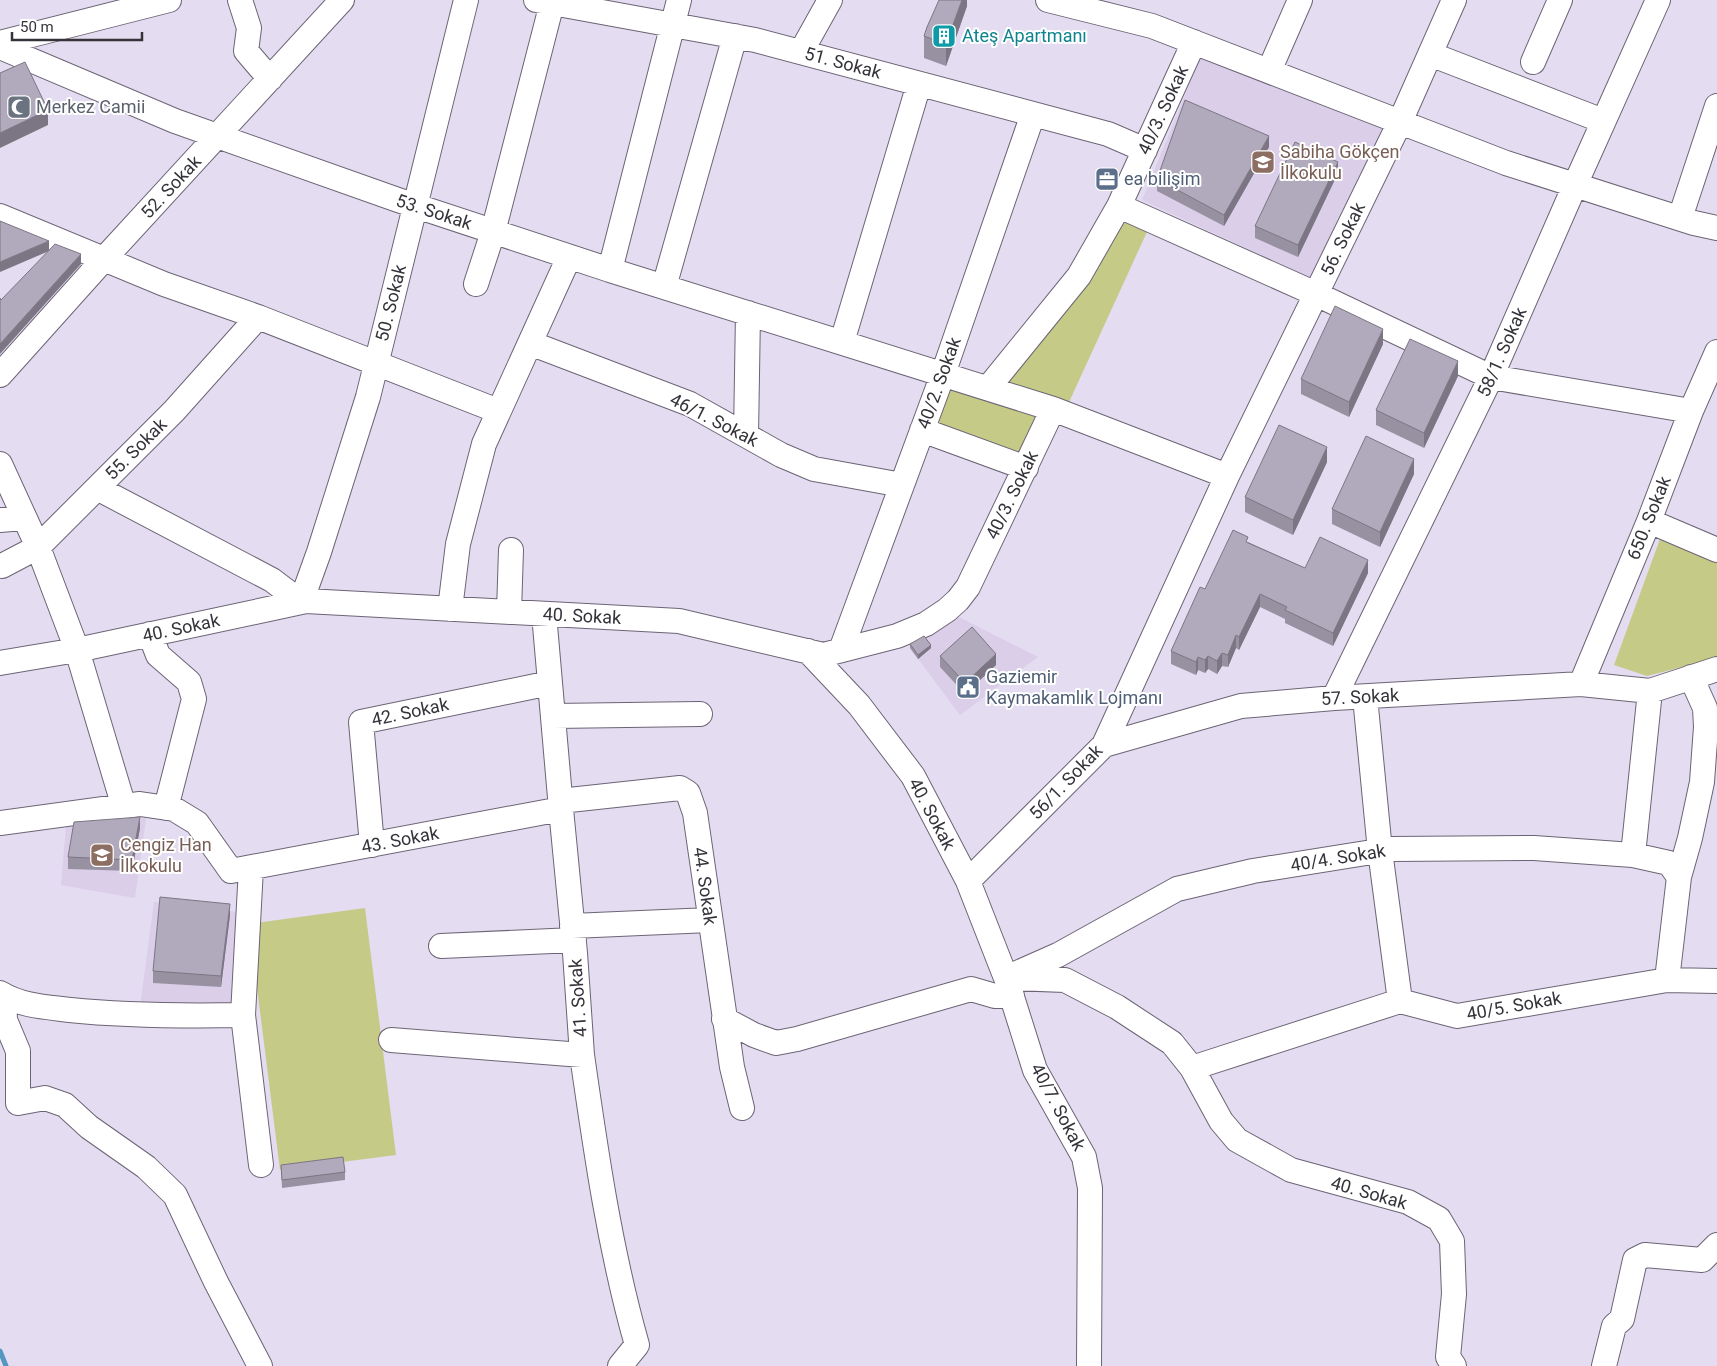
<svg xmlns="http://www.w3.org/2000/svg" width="1717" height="1366" font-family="Roboto,sans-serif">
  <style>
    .built { fill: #dacee9 }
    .green { fill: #c6ca87 }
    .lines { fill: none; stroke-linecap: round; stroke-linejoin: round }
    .stream { stroke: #5697c0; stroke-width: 5 }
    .minor-casing { stroke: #6c6475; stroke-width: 26 }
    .minor { stroke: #fff; stroke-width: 24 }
    .wall { fill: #9891a2 }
    .shaded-wall { fill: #7c7684 }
    .building { fill: #b1a9bc; stroke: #7c7684 }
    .labels { text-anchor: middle; stroke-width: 4; stroke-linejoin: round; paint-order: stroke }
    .culture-label { font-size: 18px; fill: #0d838f; stroke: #fff; text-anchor: start }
    .street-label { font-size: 18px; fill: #35323a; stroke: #fff }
    .worship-label { font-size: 18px; fill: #5b616d; stroke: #fff; text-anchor: start }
    .education-label { font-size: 18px; fill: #785e54; stroke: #fff; text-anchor: start }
    .service-label { font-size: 18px; fill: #4e5e75; stroke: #fff; text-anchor: start }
  </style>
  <rect width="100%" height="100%" fill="#e4dcf0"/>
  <path class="built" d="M1203,51L1387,124L1311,278L1142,200Z
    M955,615L1038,657L960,715L910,648Z
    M146,818L135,898L61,885L66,826Z
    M154,902L238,912L231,1011L140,1007Z"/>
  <path class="green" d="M1119,206L1152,221L1064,413L1026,468L922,430L943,374L989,388Z
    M1665,532L1717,556V658L1647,676L1614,665L1660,539Z
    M365,908L396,1155L280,1170L249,924Z"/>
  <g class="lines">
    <path class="stream" d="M0,1351L6,1366"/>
    <g class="minor-casing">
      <path id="minor" d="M240,0L249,28L246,51L270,79
        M536,0L755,40L1108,134L1145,150
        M1048,0L1152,26L1506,163L1694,223L1717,228
        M1194,42L1119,206L1316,294L1491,377L1691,411
        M0,43L169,0
        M0,47L175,121L398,200L610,270L679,0
        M801,52L830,0
        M1430,54L1603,121
        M1533,62L1560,0
        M1269,71L1300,0
        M0,216L164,284L258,317L498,411
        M1680,218L1717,106
        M610,270L1053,409
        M476,284L493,232L552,3
        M664,287L735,36
        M842,342L919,84
        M530,343L690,404L781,455L814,469L902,485
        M0,375L104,259L342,0
        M988,388L1079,276L1119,206
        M922,430L1026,468
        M746,435L748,313
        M0,464L38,547L77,650L124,807
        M97,488L272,580L301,602L319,552L368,397L466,0
        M0,520L24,518
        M1649,521L1717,550
        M2,566L38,547L174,411L258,317
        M450,609L458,544L484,444L569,257
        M509,612L511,550
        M150,634L158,655L189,682L194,699L166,808
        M841,650L943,374L1033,114
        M808,651L859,705L913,776L968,881L1006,978L1035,1070L1084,1157L1090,1188L1089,1366
        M0,663L77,650L306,601L679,621L823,655L897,636L926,624L947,610L958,600L968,587L1053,409L1227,476
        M1581,684L1649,521L1691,411L1717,352
        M1365,697L1380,851L1400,1001
        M1334,698L1491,377L1575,185L1658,0
        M553,716L700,714
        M1104,745L1241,706L1334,698L1581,684L1650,691L1717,669
        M560,801L680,788L688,793L695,813L732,1067L742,1108
        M0,823L140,804L174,809L197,823L231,871L561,809L544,614
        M372,845L361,722L550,683
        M1633,855L1669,863L1679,877L1667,980
        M251,868L243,1015L261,1165
        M1679,877L1690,838L1702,782L1706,727L1705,708L1691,677
        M968,881L1104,745L1227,476L1400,122L1454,0
        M572,926L710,920
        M441,946L574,940
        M1006,978L1058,955L1177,889L1253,871L1391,849L1534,848L1633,855L1650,691
        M1013,978L1065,980L1117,1007L1172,1043L1192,1068L1221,1121L1237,1140L1291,1170L1408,1202L1439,1219L1452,1241L1454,1294L1448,1357L1454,1366
        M0,993C21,1006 46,1007 70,1010C128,1016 185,1016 243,1015
        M4,996L5,1020L18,1051V1103L45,1098L65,1105L89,1127L146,1167L175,1195L216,1282L260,1366
        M724,1019L754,1035L776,1043L797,1039L971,989L995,996H1012
        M391,1040L582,1055L575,953L561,809
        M582,1055C596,1153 610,1250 637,1345L620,1366
        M1192,1068L1400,1001L1457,1016L1667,980L1717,981
        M1604,1366L1614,1326L1622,1319L1635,1260L1645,1255L1702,1260L1717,1245"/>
    </g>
    <use href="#minor" class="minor"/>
  </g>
  <path class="wall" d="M967,0V6L946,66L924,58V36Z
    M1269,147L1224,226L1157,191V179Z
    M1338,173L1298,257L1255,238V226Z
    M1383,344L1349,417L1301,394V379Z
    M1458,376L1424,448L1376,425V410Z
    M1327,462L1293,535L1245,512V497Z
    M1414,474L1380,547L1332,524V509Z
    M1248,542L1305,568L1368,573L1333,646L1285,623V619L1260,607L1239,650L1236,648L1228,667L1222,666L1217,674L1208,669L1205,673L1198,670L1196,675L1171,664V651L1205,589Z
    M910,644L931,648L918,659L910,648Z
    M940,656L996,665L965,694L940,667Z
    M140,828L132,871L68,869V857Z
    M230,915L221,987L153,983V971Z
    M281,1165L345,1172V1180L282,1188Z"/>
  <path class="shaded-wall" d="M962,0H967V6L946,66V44Z
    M48,110V125L0,148V133Z
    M1269,136V147L1224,226V215Z
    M1338,162V173L1298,257V245Z
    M49,241V251L0,272V262Z
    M81,254V264L0,354V344Z
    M1383,329V344L1349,417V402Z
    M1458,361V376L1424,448V433Z
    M1327,447V462L1293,535V520Z
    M1414,459V474L1380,547V532Z
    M1368,560V573L1333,646V633Z
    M1260,594V607L1239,650V637Z
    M1236,635V648L1228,667V655Z
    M931,645V648L918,659V655Z
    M1222,653V666L1217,674V661Z
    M996,654V665L965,694V683Z
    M1208,656V669L1205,673V660Z
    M1198,657V670L1196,675V662Z
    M140,817V828L132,871V860Z
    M230,904V915L221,987V976Z"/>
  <path class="building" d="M939,0H962L946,44L924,36L927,27Z
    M25,62L48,110L0,133V73Z
    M1185,100L1269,136L1224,215L1157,179Z
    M1295,142L1338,162L1298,245L1255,226Z
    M0,221L49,241L0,262Z
    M55,244L81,254L0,344V298L1,300Z
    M1335,306L1383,329L1349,402L1301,379Z
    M1410,339L1458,361L1424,433L1376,410Z
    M1279,425L1327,447L1293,520L1245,497Z
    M1366,436L1414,459L1380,532L1332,509Z
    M1233,530L1248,537L1246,542L1305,568L1320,537L1368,560L1333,633L1285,610L1287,607L1260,594L1239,637L1236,635L1228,655L1222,653L1217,661L1208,656L1205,660L1198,657L1196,662L1171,651L1200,587L1205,589Z
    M972,627L996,654L965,683L940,656Z
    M924,636L931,645L918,655L910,644Z
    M140,817L132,860L68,857L74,822Z
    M160,897L230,904L221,976L153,971Z
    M343,1157L345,1172L282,1180L281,1165Z"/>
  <defs>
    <g id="building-square" transform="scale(1.25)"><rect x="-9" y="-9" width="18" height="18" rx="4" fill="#0f9aa8" stroke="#fff"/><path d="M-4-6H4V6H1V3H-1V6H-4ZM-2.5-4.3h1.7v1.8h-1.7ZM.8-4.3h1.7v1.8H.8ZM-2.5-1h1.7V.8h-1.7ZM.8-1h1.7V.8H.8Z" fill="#fff"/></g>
    <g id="mosque-square" transform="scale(1.25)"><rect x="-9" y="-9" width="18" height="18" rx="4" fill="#6b7280" stroke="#fff"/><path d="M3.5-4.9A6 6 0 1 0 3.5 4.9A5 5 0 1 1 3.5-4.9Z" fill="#fff"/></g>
    <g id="school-square" transform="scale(1.25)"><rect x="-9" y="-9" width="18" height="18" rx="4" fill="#8d6e63" stroke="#fff"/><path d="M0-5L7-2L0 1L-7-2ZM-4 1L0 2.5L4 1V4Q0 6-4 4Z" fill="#fff"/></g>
    <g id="office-square" transform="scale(1.25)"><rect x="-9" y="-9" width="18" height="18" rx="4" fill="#5c6f8a" stroke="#fff"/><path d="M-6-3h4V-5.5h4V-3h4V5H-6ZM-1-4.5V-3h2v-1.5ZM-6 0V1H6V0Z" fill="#fff"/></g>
    <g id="civic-square" transform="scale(1.25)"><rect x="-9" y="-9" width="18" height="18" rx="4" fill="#5c6f8a" stroke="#fff"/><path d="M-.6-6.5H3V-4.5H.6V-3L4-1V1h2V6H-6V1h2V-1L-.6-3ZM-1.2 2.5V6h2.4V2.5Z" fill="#fff"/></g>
  </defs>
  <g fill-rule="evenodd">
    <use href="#building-square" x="944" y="36"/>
    <use href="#mosque-square" x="19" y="107"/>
    <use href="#school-square" x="1263" y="162"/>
    <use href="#office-square" x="1107" y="179"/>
    <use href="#civic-square" x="968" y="687"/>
    <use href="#school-square" x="102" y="855"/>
  </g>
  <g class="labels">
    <g class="culture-label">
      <text x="962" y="42">Ateş Apartmanı</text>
    </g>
    <g class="street-label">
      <text transform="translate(843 63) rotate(15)" y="6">51. Sokak</text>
      <text transform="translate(1163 110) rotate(-65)" y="6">40/3. Sokak</text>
      <text transform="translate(171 187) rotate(-47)" y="6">52. Sokak</text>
      <text transform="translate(434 212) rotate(18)" y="6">53. Sokak</text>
      <text transform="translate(1343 239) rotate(-64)" y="6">56. Sokak</text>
      <text transform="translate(391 303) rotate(-76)" y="6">50. Sokak</text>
      <text transform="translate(1502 352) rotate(-66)" y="6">58/1. Sokak</text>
      <text transform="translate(939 383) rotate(-70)" y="6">40/2. Sokak</text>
      <text transform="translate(714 420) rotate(27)" y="6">46/1. Sokak</text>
      <text transform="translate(136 449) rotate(-45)" y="6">55. Sokak</text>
      <text transform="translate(1012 495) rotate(-64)" y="6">40/3. Sokak</text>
      <text transform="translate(1649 518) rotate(-68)" y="6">650. Sokak</text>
      <text transform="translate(582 616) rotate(3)" y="6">40. Sokak</text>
      <text transform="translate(181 628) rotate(-12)" y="6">40. Sokak</text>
      <text transform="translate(1360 697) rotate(-3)" y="6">57. Sokak</text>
      <text transform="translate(410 712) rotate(-12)" y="6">42. Sokak</text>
      <text transform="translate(1066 782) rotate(-46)" y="6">56/1. Sokak</text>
      <text transform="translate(932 814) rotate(62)" y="6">40. Sokak</text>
      <text transform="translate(400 840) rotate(-11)" y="6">43. Sokak</text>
      <text transform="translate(1338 858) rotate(-9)" y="6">40/4. Sokak</text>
      <text transform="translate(705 886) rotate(82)" y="6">44. Sokak</text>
      <text transform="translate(578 998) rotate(-94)" y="6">41. Sokak</text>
      <text transform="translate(1514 1006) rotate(-10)" y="6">40/5. Sokak</text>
      <text transform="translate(1058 1107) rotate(62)" y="6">40/7. Sokak</text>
      <text transform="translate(1369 1193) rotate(16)" y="6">40. Sokak</text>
    </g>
    <g class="worship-label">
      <text x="36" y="113">Merkez Camii</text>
    </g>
    <g class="education-label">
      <text x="1280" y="158">Sabiha Gökçen<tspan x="1280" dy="21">İlkokulu</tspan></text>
      <text x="120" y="851">Cengiz Han<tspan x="120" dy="21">İlkokulu</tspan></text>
    </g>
    <g class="service-label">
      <text x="1124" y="185">ea bilişim</text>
      <text x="986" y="683">Gaziemir<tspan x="986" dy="21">Kaymakamlık Lojmanı</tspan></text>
    </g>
  </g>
  <path d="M12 32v8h130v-8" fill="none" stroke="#35323a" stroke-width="2.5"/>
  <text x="20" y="32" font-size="15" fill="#35323a" stroke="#ffffff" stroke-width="4" paint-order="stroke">50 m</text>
</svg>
